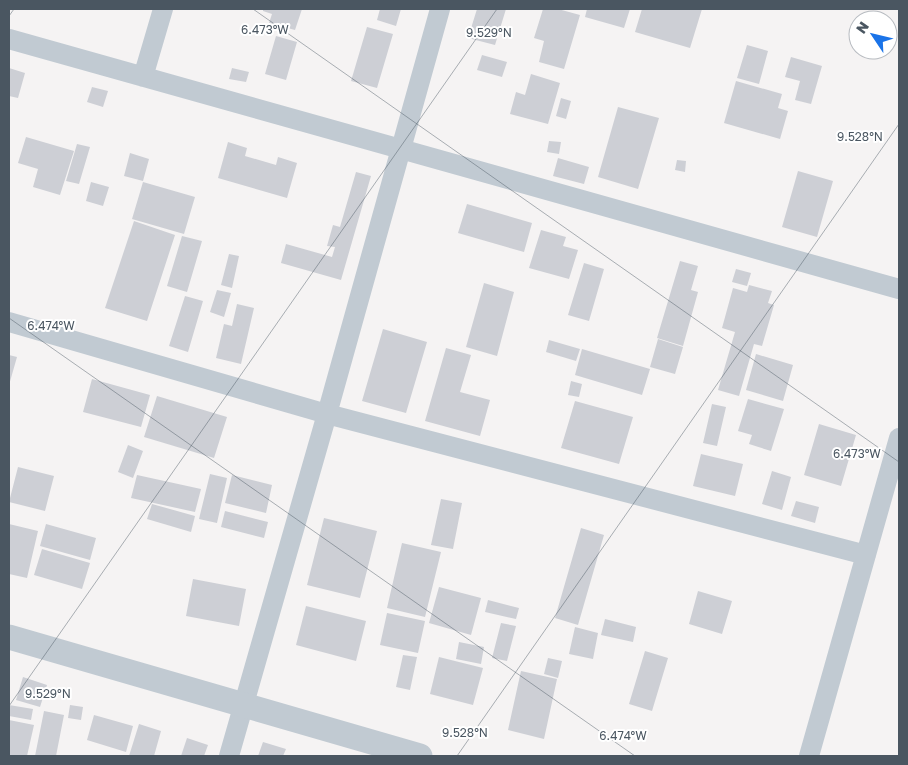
<svg xmlns="http://www.w3.org/2000/svg" width="908" height="765" font-family="'Golos Text',sans-serif">
  <style>
    .building { fill: #cdcfd5 }
    .lines { fill: none; stroke-linecap: round; stroke-linejoin: round }
    .minor { stroke: #c1cad2; stroke-width: 20 }
    .tertiary { stroke: #c1cad2; stroke-width: 25 }
    .ticks { fill: none; stroke: #4a5661; stroke-width: 1; stroke-opacity: 0.45 }
    .ticks-label { font-size: 12px; text-anchor: middle; fill: #4a5661; stroke: #fff; stroke-width: 4; stroke-linejoin: round; paint-order: stroke }
  </style>
  <rect width="100%" height="100%" fill="#f5f3f3"/>
  <path class="building" d="M263,9H302L295,30L269,23L272,14L263,11Z
    M380,9H401L396,26L377,20Z
    M477,9H506L495,45L468,38Z
    M543,9H558L580,15L564,69L539,62L544,41L534,38Z
    M587,9H630L624,28L585,17Z
    M642,9H702L690,48L635,32Z
    M367,27L393,34L377,88L351,81Z
    M276,36L297,42L286,80L265,74Z
    M747,45L768,51L759,84L737,78Z
    M482,55L507,62L502,77L477,70Z
    M791,57L822,66L811,104L795,100L800,81L785,77Z
    M9,68L25,73L18,98L9,96Z
    M232,68L249,72L246,82L229,79Z
    M531,74L560,83L548,124L510,114L516,92L525,95Z
    M736,81L782,94L778,108L788,111L780,139L724,123Z
    M92,87L108,91L103,107L87,102Z
    M561,98L571,101L566,119L556,116Z
    M618,107L659,118L638,189L598,177Z
    M26,137L74,151L60,195L33,187L38,169L18,163Z
    M549,141L561,142L559,154L547,152Z
    M228,142L247,148L245,156L276,165L278,157L297,163L287,198L218,178Z
    M77,144L90,147L79,184L66,181Z
    M130,153L149,159L143,181L124,176Z
    M558,158L589,167L584,184L553,176Z
    M677,160L686,161L685,172L675,170Z
    M798,171L833,181L817,237L782,227Z
    M356,172L371,176L341,280L281,263L286,244L332,257L335,247L327,246L333,225L340,227Z
    M91,182L109,187L103,206L86,201Z
    M143,182L195,197L184,234L132,219Z
    M467,204L532,223L524,252L458,233Z
    M134,221L175,235L147,321L105,308Z
    M541,230L566,237L563,246L578,250L569,279L529,268Z
    M182,236L202,241L187,292L167,286Z
    M229,254L239,256L232,288L221,285Z
    M680,261L698,266L691,290L698,292L683,346L657,338Z
    M584,263L604,269L589,321L568,315Z
    M736,269L751,273L747,286L732,282Z
    M484,283L514,292L497,356L466,347Z
    M749,285L772,291L768,303L774,305L762,346L754,344L739,396L718,390L735,332L722,328L733,288L747,292Z
    M217,290L231,293L224,317L210,312Z
    M185,296L203,301L188,352L169,346Z
    M237,304L254,308L241,364L216,358L224,324L232,326Z
    M383,329L427,342L406,413L362,401Z
    M658,339L683,347L675,374L650,367Z
    M549,340L580,349L576,361L546,352Z
    M446,348L471,355L460,392L490,400L480,436L425,421Z
    M582,349L650,369L642,395L575,375Z
    M756,354L793,365L783,401L746,390Z
    M9,355L17,357L9,385Z
    M92,379L150,395L141,427L83,412Z
    M571,381L582,384L579,397L568,395Z
    M157,396L227,417L214,458L144,437Z
    M748,399L784,409L771,451L749,444L752,435L738,431Z
    M575,401L633,417L619,464L561,448Z
    M712,404L726,407L717,446L703,443Z
    M819,424L856,435L841,486L804,475Z
    M128,445L143,451L133,478L118,472Z
    M701,454L743,464L735,496L693,486Z
    M18,467L54,476L45,511L9,502Z
    M772,471L791,477L782,510L762,504Z
    M210,474L227,478L217,523L199,519Z
    M137,475L201,489L195,512L131,498Z
    M232,475L272,485L266,513L225,503Z
    M441,499L462,503L453,549L431,545Z
    M796,501L819,507L815,523L791,516Z
    M152,504L195,516L191,532L147,519Z
    M225,511L268,522L264,538L221,527Z
    M324,518L377,531L360,598L307,585Z
    M9,524L38,531L27,578L9,574Z
    M46,524L96,538L90,560L40,546Z
    M581,528L604,535L578,625L555,618Z
    M402,543L441,552L425,617L387,608Z
    M42,549L90,563L82,589L34,575Z
    M193,579L246,589L239,626L186,616Z
    M439,587L481,598L471,635L429,623Z
    M698,591L732,601L722,634L689,624Z
    M488,600L519,608L516,619L485,612Z
    M306,606L366,621L356,661L296,645Z
    M387,613L425,621L418,653L380,645Z
    M605,619L636,627L633,642L601,635Z
    M501,623L516,626L507,661L492,658Z
    M575,627L598,633L593,659L569,654Z
    M459,642L484,647L481,664L456,659Z
    M645,651L668,658L652,711L629,704Z
    M403,655L417,657L410,690L396,687Z
    M439,657L483,668L473,705L430,694Z
    M548,658L562,661L558,678L544,674Z
    M521,671L557,679L544,739L508,730Z
    M23,677L47,685L40,707L16,700Z
    M9,705L33,709L31,720L9,716Z
    M70,705L83,707L81,720L68,718Z
    M44,711L64,715L56,756H35Z
    M94,715L133,726L126,752L87,740Z
    M9,720L34,725L27,756H9Z
    M139,724L161,731L154,756H129Z
    M187,738L208,745L204,756H181Z
    M263,742L286,749L283,756H258Z"/>
  <g class="lines">
    <path class="minor" d="M9,39L899,289
      M143,77L163,9
      M9,322L327,414L866,555
      M229,756L327,414L440,9
      M809,756L899,438"/>
    <path class="tertiary" d="M9,637L420,756"/>
  </g>
  <path class="ticks" d="M253,9L899,462M9,16L14,9M9,318L635,756M9,706L497,9M457,756L899,124"/>
  <g class="ticks-label">
    <text x="265" y="34">6.473°W</text>
    <text x="489" y="37">9.529°N</text>
    <text x="860" y="141">9.528°N</text>
    <text x="51" y="330">6.474°W</text>
    <text x="857" y="458">6.473°W</text>
    <text x="48" y="698">9.529°N</text>
    <text x="465" y="737">9.528°N</text>
    <text x="623" y="740">6.474°W</text>
  </g>
  <rect width="908" height="765" fill="none" stroke="#4a5661" stroke-width="20"/>
  <g transform="translate(873 35) rotate(305)"><circle r="24" fill="#ffffff" stroke="#b7bbc0"/>
  <path d="M0-4L9 19L0 12L-9 19Z" fill="#1a73e8"/>
  <text y="-8" font-size="14" font-weight="bold" text-anchor="middle" fill="#4a5661">N</text>
  </g>
</svg>
